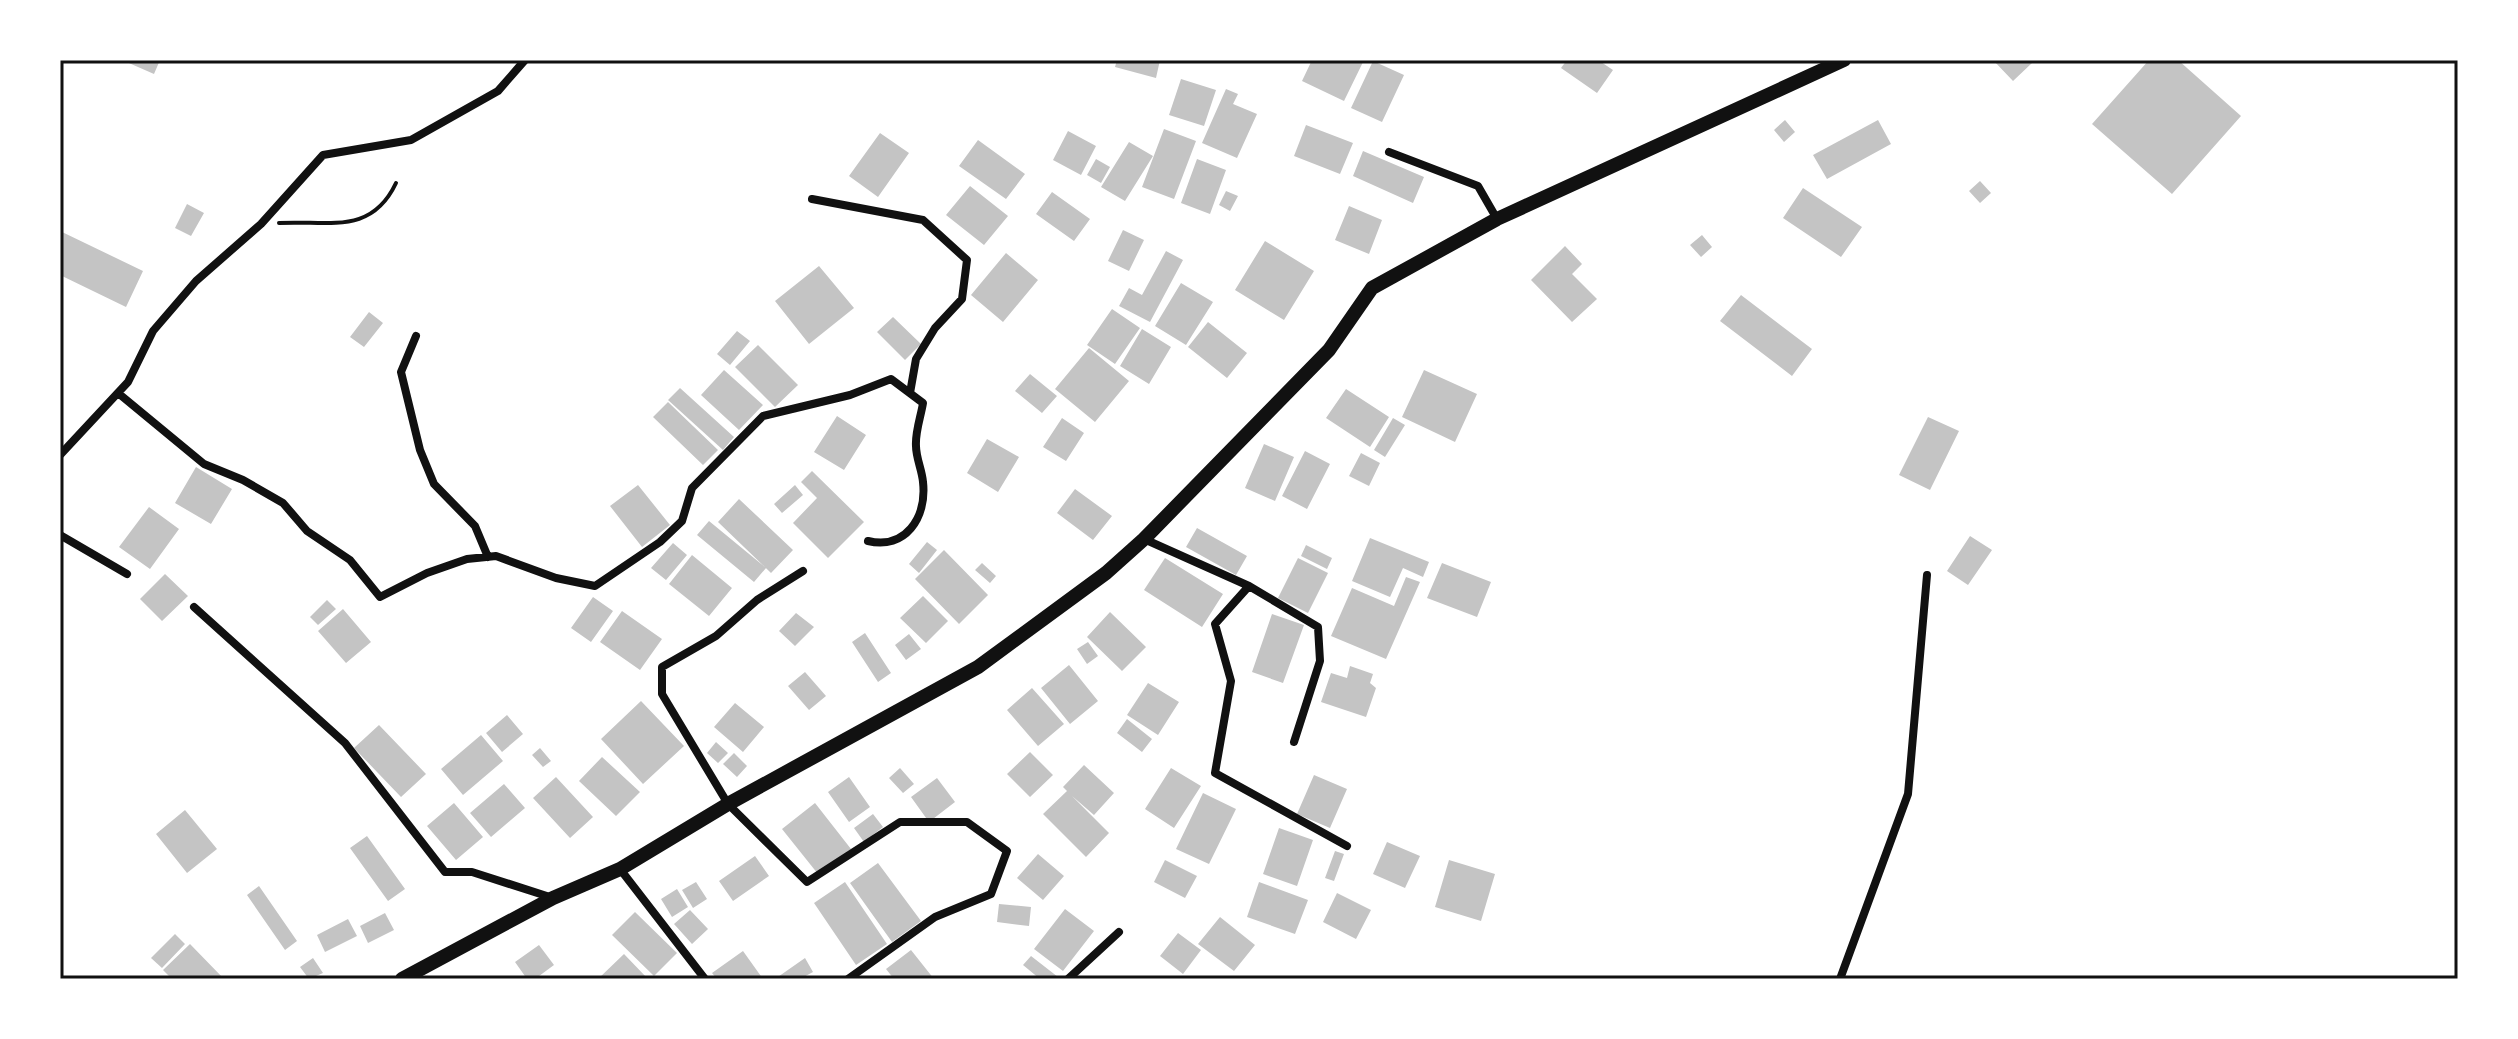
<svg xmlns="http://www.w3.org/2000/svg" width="2518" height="1039" font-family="Merriweather,serif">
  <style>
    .building { fill: #c4c4c4 }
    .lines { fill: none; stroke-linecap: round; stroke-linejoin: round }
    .path { stroke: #111; stroke-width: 4 }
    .minor { stroke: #111; stroke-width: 8 }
    .secondary { stroke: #111; stroke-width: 14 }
    .neatline { fill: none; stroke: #111; stroke-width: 3 }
  </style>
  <rect width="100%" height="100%" fill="#fff"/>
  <path class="building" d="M122,60H160L154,74Z
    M1117,60H1160L1156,78L1115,67Z
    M1312,60H1364L1344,101L1302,81Z
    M1567,60H1598L1613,70L1597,93L1561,68Z
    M1993,60H2030L2032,63L2013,81Z
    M2149,60H2178L2241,116L2172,194L2092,124Z
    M1373,61L1404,75L1382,122L1351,108Z
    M1181,79L1216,90L1204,126L1169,115Z
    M1226,89L1238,94L1233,104L1257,114L1237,158L1202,143Z
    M1785,120L1795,132L1784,142L1774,130Z
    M1878,120L1891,144L1827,179L1813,155Z
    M1306,125L1353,143L1340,174L1294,156Z
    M1164,129L1196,141L1174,199L1142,187Z
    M1068,131L1096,146L1081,175L1053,160Z
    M880,133L909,153L878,197L849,176Z
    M978,140L1025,174L1006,199L959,166Z
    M1129,142L1153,156L1125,201L1101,187Z
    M1363,151L1424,177L1413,203L1353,176Z
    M1096,159L1110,167L1101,183L1087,175Z
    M1197,159L1226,170L1210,214L1181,203Z
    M1980,181L1991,193L1980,203L1969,191Z
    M970,186L1008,216L984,245L946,215Z
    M1803,188L1862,227L1841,257L1783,218Z
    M1226,191L1238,196L1230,211L1219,205Z
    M1052,192L1090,219L1074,241L1036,214Z
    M187,204L204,213L191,236L175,228Z
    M1349,206L1382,220L1369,254L1335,240Z
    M1123,230L1144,240L1129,271L1108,261Z
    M60,231L143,271L126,307L60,275Z
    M1702,235L1712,247L1701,257L1690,245Z
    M1265,241L1314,271L1284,320L1235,290Z
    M1565,246L1582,264L1572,274L1597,299L1572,322L1531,280Z
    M1166,251L1183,260L1150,322L1119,306L1129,288L1142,295Z
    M1006,253L1038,280L1003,322L971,295Z
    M819,266L854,308L809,344L775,301Z
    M1181,283L1213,302L1186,345L1155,326Z
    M1741,295L1812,349L1792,376L1720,321Z
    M1112,309L1140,328L1115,364L1087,345Z
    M369,312L383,323L364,347L350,337Z
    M893,317L921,344L905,360L877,332Z
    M1208,322L1247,353L1227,378L1188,347Z
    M1142,329L1171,347L1149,384L1120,366Z
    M737,331L750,341L730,365L717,354Z
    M758,345L798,385L775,407L735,367Z
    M1089,348L1129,381L1095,422L1055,389Z
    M724,370L763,405L739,430L701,395Z
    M1424,370L1477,394L1455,442L1402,417Z
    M1030,374L1057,396L1042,413L1015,391Z
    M680,388L734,437L723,450L668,400Z
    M1346,389L1389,417L1370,447L1326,418Z
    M668,402L718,450L703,465L653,417Z
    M837,416L866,435L844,470L814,452Z
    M1928,417L1959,431L1930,490L1899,475Z
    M1062,418L1084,433L1066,461L1043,447Z
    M1393,418L1405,425L1385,457L1374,450Z
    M987,439L1019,457L998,492L967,473Z
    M1264,444L1294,457L1275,501L1245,488Z
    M1305,451L1330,464L1307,509L1282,496Z
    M1361,453L1380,463L1369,486L1349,476Z
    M196,467L232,489L211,524L175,503Z
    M812,471L864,522L828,558L793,523L817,498L801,482Z
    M638,485L670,525L642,547L610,506Z
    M795,485L803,495L782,513L774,504Z
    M1075,489L1112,516L1093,540L1057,513Z
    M739,499L793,550L771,573L718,522Z
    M149,507L179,529L150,569L119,547Z
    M709,521L766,568L754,582L697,535Z
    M1197,528L1247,556L1236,575L1186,547Z
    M1970,536L1992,550L1968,585L1947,571Z
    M1370,538L1429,562L1423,577L1403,568L1390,597L1352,581Z
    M927,542L937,550L919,573L909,564Z
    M673,543L687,555L666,580L651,568Z
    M1306,545L1332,558L1327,569L1301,556Z
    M944,550L988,595L959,624L915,579Z
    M692,555L732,588L709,616L669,584Z
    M1165,558L1223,594L1202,627L1144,590Z
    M1298,558L1328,573L1308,613L1278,598Z
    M982,563L996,576L990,583L975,570Z
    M1442,563L1491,582L1477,617L1427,598Z
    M165,574L188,596L162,621L140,599Z
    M1406,577L1420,582L1386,659L1331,636L1352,588L1394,606Z
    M923,596L948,621L926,643L900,618Z
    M593,597L613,611L591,642L571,628Z
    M327,600L336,609L318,625L310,617Z
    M343,609L371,642L346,663L318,631Z
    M622,611L662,639L640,670L600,642Z
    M1110,612L1146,647L1122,671L1087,637Z
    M796,613L814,627L795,646L779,631Z
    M1272,614L1304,625L1283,683L1252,672Z
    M865,633L891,673L878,682L852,642Z
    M909,634L921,649L906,660L895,645Z
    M1088,642L1098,656L1087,664L1077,649Z
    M1069,665L1098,701L1070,724L1041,688Z
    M1350,666L1373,674L1370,683L1376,688L1366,717L1321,702L1331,673L1347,678Z
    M805,672L826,696L809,710L788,686Z
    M1148,683L1179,702L1158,735L1127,715Z
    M1032,688L1064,724L1038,746L1007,710Z
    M641,701L684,746L643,784L601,739Z
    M735,703L764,727L743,752L714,727Z
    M507,715L523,734L502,752L486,733Z
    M1127,719L1152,739L1142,752L1117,733Z
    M379,725L426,774L401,797L354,748Z
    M481,735L503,761L463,795L441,769Z
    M716,742L728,753L718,763L707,753Z
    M540,748L551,761L543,767L532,755Z
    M1030,752L1053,775L1030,797L1007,774Z
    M734,753L747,766L737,777L723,764Z
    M602,757L640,792L616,816L579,781Z
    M1084,765L1114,793L1094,815L1072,796L1109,833L1086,857L1043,814L1067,791L1063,787Z
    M900,768L914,784L903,793L889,778Z
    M1171,768L1201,786L1174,828L1145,809Z
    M1314,775L1347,789L1330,828L1297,814Z
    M556,777L593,817L570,838L533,798Z
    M849,777L870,807L849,822L828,792Z
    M937,778L955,802L929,822L911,797Z
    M504,784L525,808L491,837L470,813Z
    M1203,793L1236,809L1209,864L1176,849Z
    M454,803L483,837L456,860L427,826Z
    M815,803L851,849L818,874L782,829Z
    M185,810L217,849L187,873L156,834Z
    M873,814L883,827L864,842L854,828Z
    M1279,828L1313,840L1297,886L1263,874Z
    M367,836L405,889L388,901L350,848Z
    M1387,842L1420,856L1405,888L1373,874Z
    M1335,851L1344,854L1334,881L1325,878Z
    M1038,854L1064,876L1043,900L1017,878Z
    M755,856L769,876L733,901L719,881Z
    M1165,860L1197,876L1185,898L1154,882Z
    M1449,860L1495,874L1481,921L1435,907Z
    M878,863L921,921L892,942L850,883Z
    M696,882L707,899L693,908L682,890Z
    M845,882L887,944L856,965L814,903Z
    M1259,882L1308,900L1295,934L1247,917Z
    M259,886L297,941L285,950L247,895Z
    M677,889L688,907L672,917L661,899Z
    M1337,893L1371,910L1356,939L1323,922Z
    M999,904L1031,907L1029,926L997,922Z
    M1065,909L1094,931L1063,971L1034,949Z
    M690,910L708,929L692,944L674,924Z
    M635,912L677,953L654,976L612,935Z
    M385,913L394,930L368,943L360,926Z
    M1220,917L1255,945L1234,971L1198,944Z
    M348,919L357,936L325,952L317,935Z
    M1178,933L1201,950L1183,974L1160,956Z
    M175,934L185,944L162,968L151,958Z
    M190,944L224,979H172L163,970Z
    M539,945L554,965L535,979H527L515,962Z
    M911,950L934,979H894L886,969Z
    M743,951L763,979H717L712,973Z
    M624,954L648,979H598Z
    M1031,956L1058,977L1057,979H1040L1023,965Z
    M313,958L323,973L309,979L300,967Z
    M805,958L813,972L800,979H775Z"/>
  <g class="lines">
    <path class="path" d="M279,223C328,220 371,236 396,183"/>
    <path class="minor" d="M1389,152L1478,186L1497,219
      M812,199L923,220L967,260L962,299L935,328L916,359L910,393
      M416,336L401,372L420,450L434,484L475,526L488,557
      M118,393L204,464L243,480L283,503L307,531L350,560L380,597L427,573L467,559L496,556L556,578L595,586L660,542L682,521L692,488L763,416L850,395L891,379L923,403C921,416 915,432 916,446C916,458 922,470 923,482C927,518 905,550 868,541
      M60,455L128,382L153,331L196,281L261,224L323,155L411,140L498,91L525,60
      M60,535L127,574
      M1144,539L1249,586L1318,627L1320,661L1294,742
      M803,571L757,600L716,636L662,667V694L728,804L807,882L900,822H967L1007,851L991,894L935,917L848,979
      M1249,586L1215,624L1231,681L1215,773L1347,846
      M194,607L345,743L445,872H472L553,898
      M620,869L705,979
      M1068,979L1119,932
      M1840,979L1908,794L1927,575"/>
    <path class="secondary" d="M402,979L553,898L620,869L728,804L978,667L1106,573L1144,539L1329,350L1372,288L1497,219L1844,60"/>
  </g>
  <rect width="2518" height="1039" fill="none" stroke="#ffffff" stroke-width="124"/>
  <rect x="62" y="62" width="2394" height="915" class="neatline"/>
</svg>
